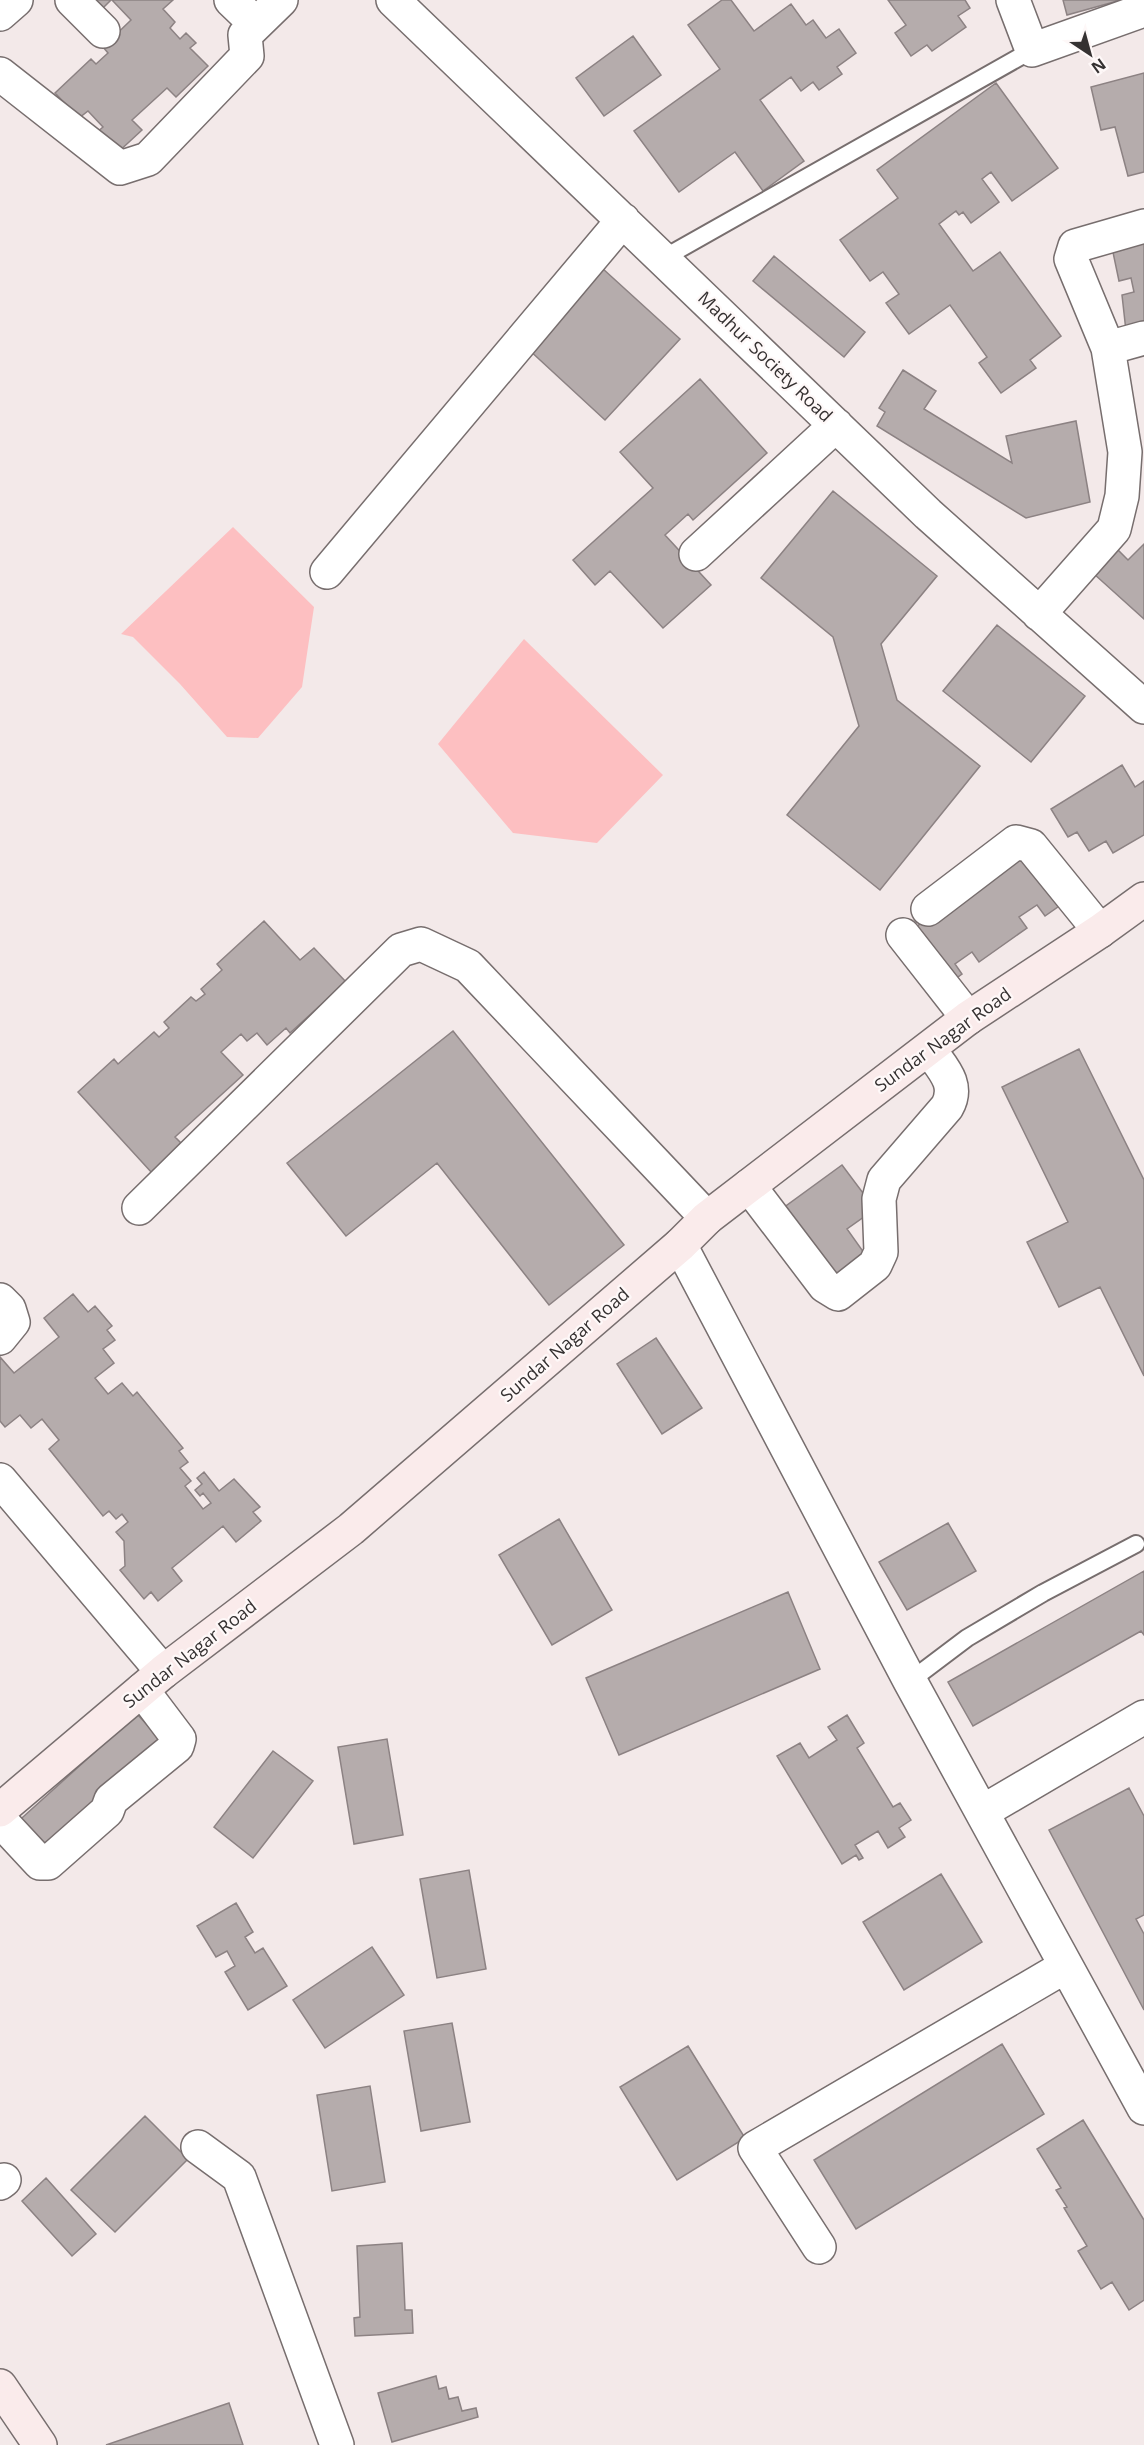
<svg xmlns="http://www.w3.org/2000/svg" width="1144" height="2445" font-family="'Open Sans',sans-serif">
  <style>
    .green { fill: #fdbfc1 }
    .building { fill: #b5acac; stroke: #8c8283; stroke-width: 1.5 }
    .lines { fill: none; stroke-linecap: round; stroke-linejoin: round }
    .lane-casing { stroke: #776e6e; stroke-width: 20 }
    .street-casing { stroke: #776e6e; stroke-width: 36 }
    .secondary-casing { stroke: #776e6e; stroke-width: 36 }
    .lane { stroke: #fff; stroke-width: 16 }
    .street { stroke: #fff; stroke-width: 33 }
    .secondary { stroke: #faebeb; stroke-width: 33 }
    .labels { text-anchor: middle; stroke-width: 4.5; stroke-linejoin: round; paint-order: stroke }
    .street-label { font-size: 18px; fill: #353131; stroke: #fef8f8 }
  </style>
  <rect width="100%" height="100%" fill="#f3e9e9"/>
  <path class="green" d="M233,527L314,607L302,687L258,738L227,737L180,684L133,637L121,634Z
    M524,639L663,775L597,843L513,833L438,744Z"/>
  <path class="building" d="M92,0H111L101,10Z
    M112,0H173L163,9L175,22L170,28L180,39L186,33L196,43L190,48L208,66L176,97L167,88L132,120L142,130L115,155L95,134L103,127L88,111L79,118L55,93L91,59L96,64L108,53L103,47L131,20Z
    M722,0H731L754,31L791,4L806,25L813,20L826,38L839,29L856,53L837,67L842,74L819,90L813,82L801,91L791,77L760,100L804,161L763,191L735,152L679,192L634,131L720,69L688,25Z
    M888,0H965L970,8L958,16L966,27L932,51L927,45L911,56L895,33L906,25Z
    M1063,0H1121L1067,15Z
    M633,36L661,75L604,116L576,78Z
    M1144,73V172L1128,176L1115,127L1101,130L1091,87Z
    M996,83L1058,168L1012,201L991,172L982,179L999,202L971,223L963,212L959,215L956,211L939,224L973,271L1000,252L1061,336L1030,360L1036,368L1001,393L979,363L987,357L950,305L909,334L886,303L899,294L883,272L870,281L840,240L898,198L877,170Z
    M1144,231V326L1126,331L1122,295L1134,292L1131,278L1119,281L1110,238Z
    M774,256L865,332L844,357L753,281Z
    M602,268L680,339L605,420L527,348Z
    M903,370L936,391L924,409L1012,463L1006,436L1076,421L1090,502L1026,518L877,426L885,412L879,408Z
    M700,379L767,453L693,520L688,514L665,535L711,585L663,628L610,571L595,585L573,560L653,488L620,452Z
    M833,491L937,576L881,644L897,700L980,766L880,890L787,815L859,726L833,637L761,578Z
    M1144,544V619L1094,574L1114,546L1128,560Z
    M997,625L1085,696L1031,762L943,691Z
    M1122,765L1135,787L1144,781V835L1113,853L1106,841L1089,851L1077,832L1068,837L1051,809Z
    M1025,851L1062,904L1045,916L1037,905L1019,917L1027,928L979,962L972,952L955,964L962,974L951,982L913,929Z
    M264,921L300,960L314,948L346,982L290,1033L286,1028L267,1045L257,1033L247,1041L241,1034L221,1052L243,1075L175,1137L183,1145L152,1173L78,1092L114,1059L118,1064L154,1032L159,1037L169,1028L164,1022L191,997L196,1001L205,994L201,989L222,970L217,964Z
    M453,1031L624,1245L549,1305L437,1163L346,1236L287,1163Z
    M1079,1049L1144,1180V1376L1100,1287L1059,1307L1027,1242L1068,1222L1002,1087Z
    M842,1165L875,1209L847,1229L867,1257L832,1283L779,1211Z
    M73,1294L88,1312L95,1306L112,1326L107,1330L115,1340L103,1349L114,1363L95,1378L108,1394L122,1383L133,1396L137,1392L183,1448L179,1451L188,1462L180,1468L191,1481L185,1486L203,1509L211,1503L203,1493L200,1496L195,1490L202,1484L197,1478L204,1472L219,1491L234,1479L260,1507L253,1512L261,1521L236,1542L223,1526L172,1568L182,1581L158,1601L151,1592L144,1599L120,1570L125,1566L124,1541L116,1532L128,1522L122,1514L116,1519L109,1511L103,1516L49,1449L59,1440L42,1419L31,1428L20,1415L5,1427L0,1421V1357L14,1373L59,1337L44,1318Z
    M656,1338L702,1408L662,1434L617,1364Z
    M559,1519L612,1610L552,1645L499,1555Z
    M948,1523L976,1571L907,1610L879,1562Z
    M1144,1571V1635L1141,1631L973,1726L948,1682Z
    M788,1592L820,1669L619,1755L586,1678Z
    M137,1714L160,1739L44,1861L13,1826Z
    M847,1715L864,1743L857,1748L893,1807L900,1803L911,1820L899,1828L905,1837L888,1848L878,1831L855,1845L863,1858L859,1860L856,1855L842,1864L777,1756L800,1743L809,1758L837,1740L828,1727Z
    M387,1739L403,1835L354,1844L338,1747Z
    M273,1751L313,1781L253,1858L214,1827Z
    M1129,1788L1144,1816V1915L1136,1919L1144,1934V2010L1049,1830Z
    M469,1870L486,1969L437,1978L420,1879Z
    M941,1874L982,1942L904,1990L863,1922Z
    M236,1903L253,1932L245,1937L255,1953L263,1948L287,1986L248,2010L225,1972L235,1966L227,1951L216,1957L197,1926Z
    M372,1947L404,1995L325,2048L293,2000Z
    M452,2023L470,2122L421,2131L404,2031Z
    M1002,2044L1044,2114L856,2229L814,2160Z
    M688,2046L745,2138L677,2180L620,2087Z
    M370,2086L385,2182L332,2191L317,2095Z
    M145,2116L188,2159L115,2232L71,2190Z
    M1083,2120L1144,2220V2300L1129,2310L1112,2282L1101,2289L1078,2251L1087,2246L1064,2208L1067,2207L1056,2190L1061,2188L1037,2149Z
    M46,2178L96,2234L72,2256L22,2201Z
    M402,2243L405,2310H412L413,2333L355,2336L354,2318L360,2317L357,2246Z
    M436,2376L439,2389L446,2387L449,2399L458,2397L462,2411L476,2408L478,2417L392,2442L378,2393Z
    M229,2403L243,2445H106Z"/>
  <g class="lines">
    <g class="lane-casing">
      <path id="lane" d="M662,259L1032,50
        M910,1681L967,1638L1043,1593L1136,1544"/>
    </g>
    <g class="street-casing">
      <path id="street" d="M72,0L103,31
        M231,0L256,24
        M393,0L928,514L1144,707
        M1013,0L1032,50L1144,10
        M0,14L16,0
        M0,74L120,168L148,159L247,56L245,35L281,0
        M1108,348L1144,338
        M696,554L836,425
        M327,572L623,220
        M1039,614L1114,529L1122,496L1125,452L1108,348L1071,259L1075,246L1144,226
        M928,909L1016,842L1031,846L1100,931
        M903,935L968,1018
        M749,1186L825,1286L838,1294L875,1265L881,1252L879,1199L884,1180L947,1107C960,1084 942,1068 929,1049
        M139,1208L401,950L421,944L468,966L707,1218
        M680,1245L910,1681L1144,2108
        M0,1300L9,1309L13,1322L0,1338
        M0,1480L163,1672
        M982,1812L1144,1717
        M0,1820L40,1863H48L107,1811L111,1800L177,1746L179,1739L142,1690
        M198,2147L239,2177L337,2445
        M0,2183L4,2180
        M819,2247L755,2148L1066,1966"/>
    </g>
    <g class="secondary-casing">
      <path id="secondary" d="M0,1810L163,1672L351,1529L680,1245L707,1218L968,1018L1100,931L1144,899
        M0,2386L40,2445"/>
    </g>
    <use href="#lane" class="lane"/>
    <use href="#street" class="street"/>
    <use href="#secondary" class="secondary"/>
  </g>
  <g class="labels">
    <g class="street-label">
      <text transform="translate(765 357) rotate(44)" y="6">Madhur Society Road</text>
      <text transform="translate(943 1040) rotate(-36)" y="6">Sundar Nagar Road</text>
      <text transform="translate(565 1345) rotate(-41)" y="6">Sundar Nagar Road</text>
      <text transform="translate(190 1654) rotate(-38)" y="6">Sundar Nagar Road</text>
    </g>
  </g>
  <g transform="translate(1090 54) rotate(144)" stroke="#fef8f8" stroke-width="4.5" paint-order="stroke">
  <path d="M0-4.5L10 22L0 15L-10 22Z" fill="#353131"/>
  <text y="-9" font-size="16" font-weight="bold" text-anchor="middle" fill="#353131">N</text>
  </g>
</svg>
